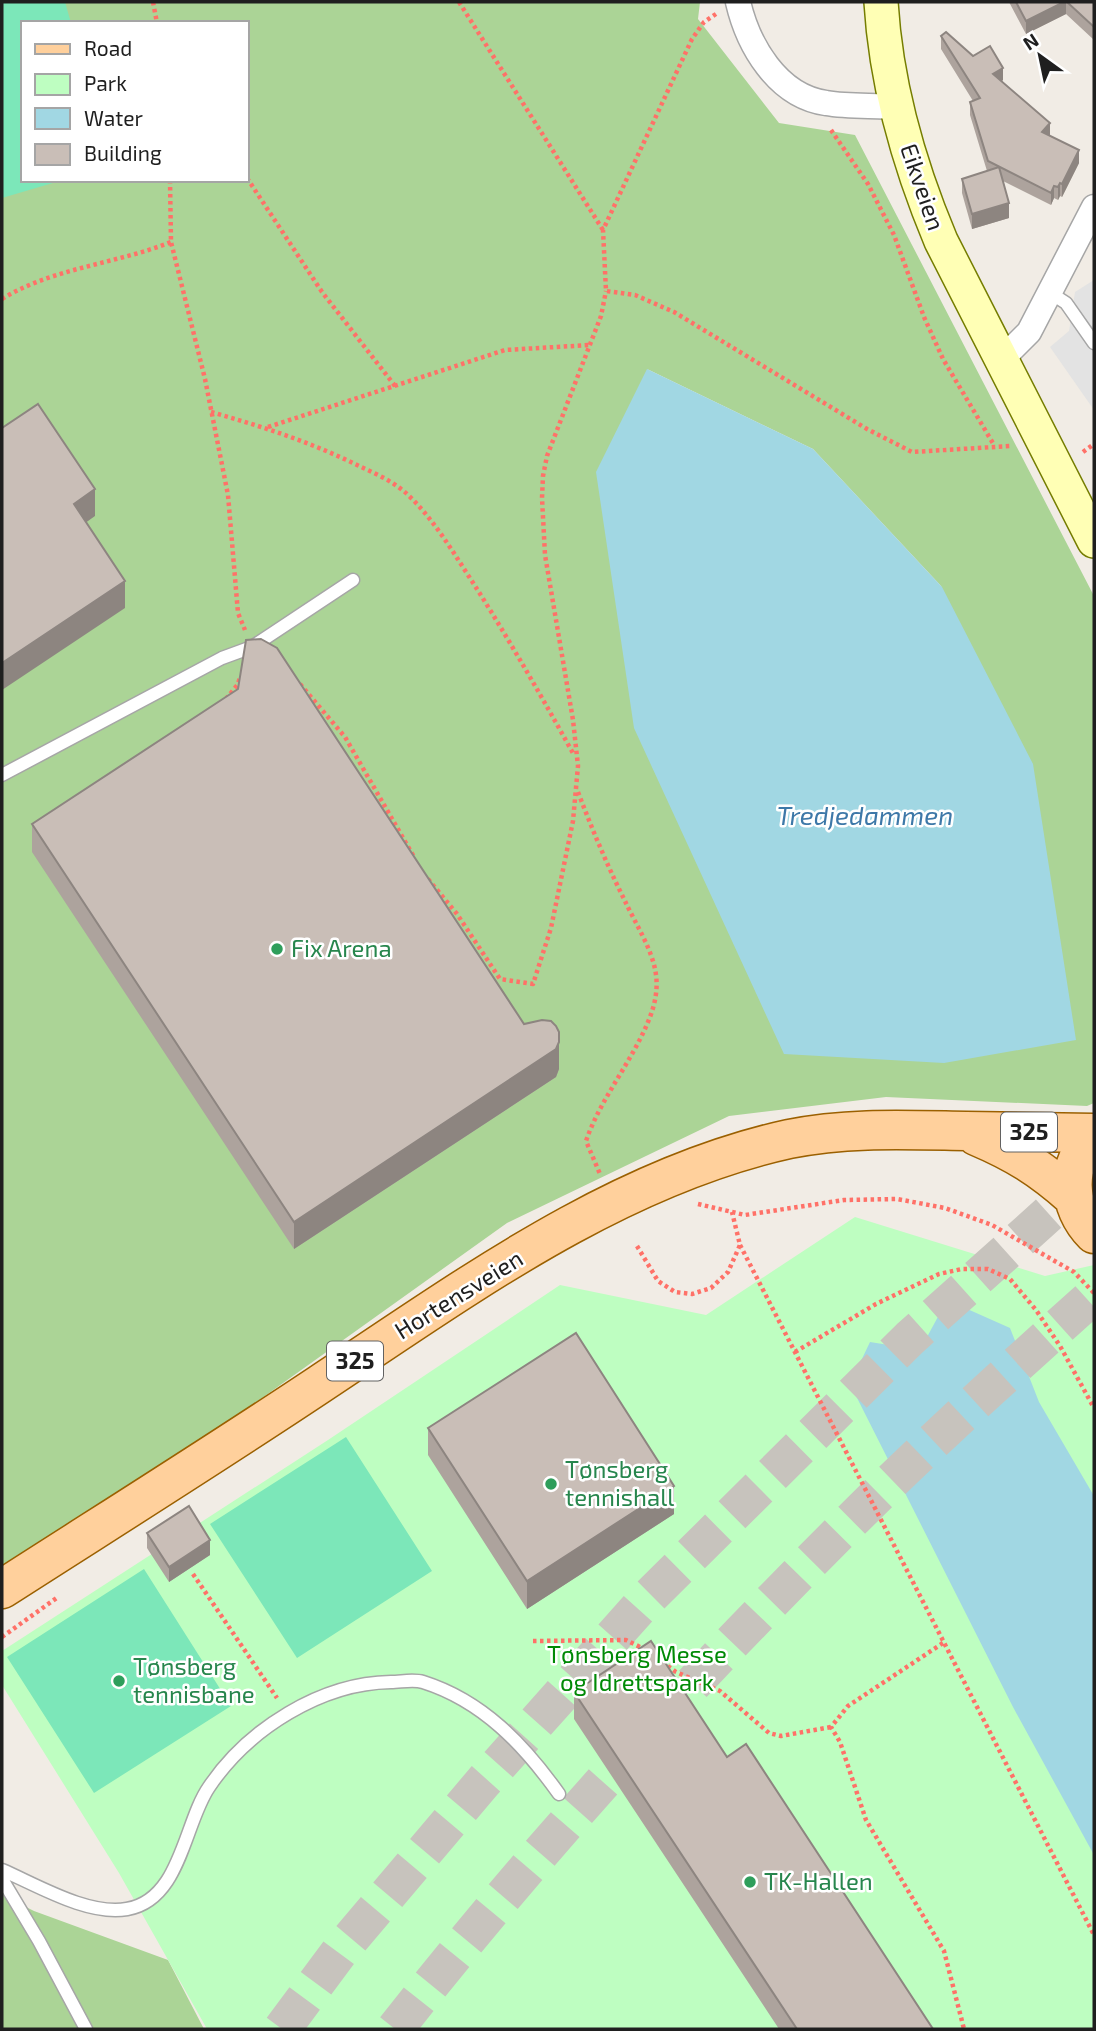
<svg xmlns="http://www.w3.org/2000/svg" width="1096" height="2031" font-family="'Exo 2',sans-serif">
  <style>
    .forest { fill: #abd496; fill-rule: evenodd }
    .park { fill: #befec1 }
    .pitch { fill: #7ce7b9 }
    .parking { fill: #e3e3e3 }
    .water { fill: #a1d7e3 }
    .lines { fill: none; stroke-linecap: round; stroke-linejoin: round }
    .primary-tunnel { stroke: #c7c3bd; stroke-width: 38; stroke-dasharray: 38 19; stroke-linecap: butt }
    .lane-casing { stroke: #a6a6a6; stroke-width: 15 }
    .street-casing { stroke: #a6a6a6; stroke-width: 27 }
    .secondary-casing { stroke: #757d00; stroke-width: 36 }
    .primary-casing { stroke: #9b6000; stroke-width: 41 }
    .path { stroke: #ff7168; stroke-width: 4.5; stroke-dasharray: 3.5 3.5; stroke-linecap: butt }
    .lane { stroke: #fff; stroke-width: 12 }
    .street { stroke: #fff; stroke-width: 24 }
    .secondary { stroke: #ffffb5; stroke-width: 33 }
    .primary { stroke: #ffd09c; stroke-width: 38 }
    .wall { fill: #ada39d }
    .shaded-wall { fill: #8d8580 }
    .building { fill: #c9beb7; stroke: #8d8580; stroke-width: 2 }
    .leisure-dot { fill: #2e9e5b; stroke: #fff; stroke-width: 2.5 }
    .labels { text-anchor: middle; stroke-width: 5; stroke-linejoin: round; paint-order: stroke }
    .shield { fill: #fff; stroke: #626262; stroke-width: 2 }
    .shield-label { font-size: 23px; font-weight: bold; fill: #1f1f1f }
    .street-label { font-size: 24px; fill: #1f1f1f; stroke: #fff }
    .leisure-label { font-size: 24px; fill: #27864d; stroke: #fff; text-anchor: start }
    .park-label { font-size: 24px; fill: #018a06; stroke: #fff }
    .water-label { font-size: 26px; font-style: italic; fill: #3d78a8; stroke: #fff }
  </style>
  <rect width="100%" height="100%" fill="#f1ece5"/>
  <path class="forest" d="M2,2H700L698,19L779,123L855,135L1094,596V1103L1087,1106L886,1097L729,1116L507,1223L115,1503L2,1574ZM23,23H247V180H23ZM647,369L813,449L942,587Z
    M2,1895L34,1911L168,1960L204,2029H2Z"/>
  <path class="park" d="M855,1217L1045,1276L1094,1265V2029H207L119,1873L2,1685V1651L328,1440L560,1285L706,1315Z"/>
  <path class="pitch" d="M2,2H65L71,23H23V180H63L2,198Z
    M346,1437L432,1571L297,1658L210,1524Z
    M144,1569L231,1706L94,1793L7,1657Z"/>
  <path class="parking" d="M1094,280V410L1050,347L1069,331L1075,292Z"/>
  <path class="water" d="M647,369L813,449L942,587L1033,764L1076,1040L944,1063L784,1054L634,728L596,472Z
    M947,1300L1010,1328L1039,1402L1094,1496V1855L1013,1707L850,1384L870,1342L920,1350Z"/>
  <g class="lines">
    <path class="primary-tunnel" d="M282,2029L340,1951L484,1781L644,1602L910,1338L1094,1173
      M395,2029C537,1849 692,1679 854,1518C931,1441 1013,1368 1094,1295"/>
    <g class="lane-casing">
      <path id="lane" d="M1049,292L1066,303L1094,343
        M2,775L222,658L252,647L353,580
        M2,1870C37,1885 88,1916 127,1909C181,1900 184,1823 209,1787C248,1729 321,1683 391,1682C401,1682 413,1679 423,1682C483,1701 524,1745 559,1794
        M2,1879L39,1941L86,2029"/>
    </g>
    <g class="street-casing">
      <path id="street" d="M738,2C748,45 777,96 826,103C849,107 874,105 897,107
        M1001,360L1029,332L1094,207"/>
    </g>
    <g class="secondary-casing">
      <path id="secondary" d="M881,2C886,85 909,165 941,241L1094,541"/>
    </g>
    <g class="primary-casing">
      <path id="primary" d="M976,1136C1016,1153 1040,1168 1073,1197
        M1094,1138C1064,1164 1067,1207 1094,1234
        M2,1589C108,1521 215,1454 320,1384C465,1288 616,1177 789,1139C848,1127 907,1130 966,1131C1009,1132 1051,1132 1094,1133"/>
    </g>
    <path class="path" d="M153,2L157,23
      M459,2L603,230
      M716,14L704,22L692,39L603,230L606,291L635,295L674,312L867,429L912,452L1011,446
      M831,130L868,184L894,235L924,317L943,359L994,445
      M247,178L322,292L395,386
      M170,180L171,242L205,379L228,495L238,613L245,630
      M2,299C52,268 116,264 171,242
      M211,412C261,426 310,442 357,465C374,473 393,481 407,494C435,520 456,557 477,589C511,643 543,699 574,755
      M268,427L505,350L590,345
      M1083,452L1094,444
      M300,684L345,737L414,857
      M226,699L238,684L240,677
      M578,792C592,829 607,865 625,901C635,923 653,950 656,975C658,989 655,1004 650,1017C633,1061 601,1097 586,1141L600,1174
      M428,879L457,914L500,979L533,984L551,928L573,821L578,766L573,720L545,555L542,498L543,476L547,456L601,316L606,291
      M698,1204L745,1215L844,1200L897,1199L945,1208L992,1225L1074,1272L1094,1293
      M740,1245L1094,1935
      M637,1246L658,1281L675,1292L692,1294L711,1288L728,1272L740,1245L732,1212
      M795,1352L876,1304L939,1274L962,1269H988L1010,1279L1036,1310L1060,1346L1094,1408
      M193,1574L277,1698
      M2,1637L58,1597
      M533,1641L626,1640L644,1649
      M943,1643L848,1706L831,1727L840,1742L866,1820L944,1951L964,2029
      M662,1662L676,1672L720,1691L769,1733L781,1736L831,1727"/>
    <use href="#lane" class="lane"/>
    <use href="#street" class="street"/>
    <use href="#secondary" class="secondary"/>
    <use href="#primary" class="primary"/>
  </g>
  <path class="wall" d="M1009,2H1094V40L1066,14L1026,34Z
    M941,36L973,56L1003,80L1002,81L1050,136L1079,163L1062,197L1060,196L1058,200L1054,198L1051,205L1003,181L1009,218L972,229L962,193V179L987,171L970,115V102L973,101L941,49Z
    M32,824L524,1024L559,1069L556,1077L294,1249L32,852Z
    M428,1428L674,1514L527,1609L428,1455Z
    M147,1533L210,1555L169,1582L147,1548Z
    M574,1692L727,1757L933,2029H779L574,1719Z"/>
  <path class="shaded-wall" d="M1064,2H1066V14L1026,34V21Z
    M1003,68V80L993,87V74Z
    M1050,123V136L1042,132Z
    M1079,150V163L1062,197V184Z
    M1060,183V196L1058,200V187Z
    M1054,186V198L1051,205V193Z
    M1009,203V218L972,229V214Z
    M95,489V516L74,531V504Z
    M125,581V608L2,690V663Z
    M559,1042V1069L556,1077L294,1249V1222Z
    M674,1486V1514L527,1609V1581Z
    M210,1540V1555L169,1582V1567Z"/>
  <path class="building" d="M1016,2H1064L1026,21Z
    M1067,2H1094V27Z
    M946,32L973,56L990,46L1003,68L993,74L1050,123L1042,132L1079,150L1062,184L1060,183L1058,187L1054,186L1051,193L988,161L970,102L980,98L941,36Z
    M999,167L1009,203L972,214L962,179Z
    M38,404L95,489L74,504L125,581L2,663V428Z
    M261,639L277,648L524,1024L542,1020L551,1021L556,1026L559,1032V1042L556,1049L294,1222L32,824L238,689L246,640Z
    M576,1333L674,1486L527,1581L428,1428Z
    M189,1506L210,1540L169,1567L147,1533Z
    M651,1641L727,1757L746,1744L933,2029H797L574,1692Z"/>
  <g class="leisure-dot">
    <circle cx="277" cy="949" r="7"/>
    <circle cx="551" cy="1484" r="7"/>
    <circle cx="119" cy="1681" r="7"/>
    <circle cx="750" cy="1882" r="7"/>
  </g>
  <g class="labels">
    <g class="shield">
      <rect x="1001" y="1112.5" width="56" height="39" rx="5"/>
      <rect x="327" y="1341.5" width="56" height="39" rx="5"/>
    </g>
    <g class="shield-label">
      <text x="1029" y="1140">325</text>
      <text x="355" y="1369">325</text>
    </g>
    <g class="street-label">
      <text transform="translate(922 187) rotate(71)" y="8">Eikveien</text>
      <text transform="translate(459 1295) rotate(-32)" y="8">Hortensveien</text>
    </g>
    <g class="leisure-label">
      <text x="291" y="957">Fix Arena</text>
      <text x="565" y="1478">Tønsberg<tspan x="565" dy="28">tennishall</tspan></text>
      <text x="133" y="1675">Tønsberg<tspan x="133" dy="28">tennisbane</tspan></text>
      <text x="764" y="1890">TK-Hallen</text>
    </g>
    <g class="park-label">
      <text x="637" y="1663">Tønsberg Messe<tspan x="637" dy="28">og Idrettspark</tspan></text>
    </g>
    <g class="water-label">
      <text x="865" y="825">Tredjedammen</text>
    </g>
  </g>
  <rect width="1096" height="2031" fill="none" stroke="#1f1f1f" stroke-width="7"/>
  <rect x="21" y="21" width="228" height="161" fill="#ffffff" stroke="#a5a5a5" stroke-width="2"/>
  <rect x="35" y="44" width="35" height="10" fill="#ffd09c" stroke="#a5a5a5" stroke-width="2"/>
  <text x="84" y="56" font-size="21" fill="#1f1f1f">Road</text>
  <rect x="35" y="74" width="35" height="21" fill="#befec1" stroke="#a5a5a5" stroke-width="2"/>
  <text x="84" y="91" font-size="21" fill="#1f1f1f">Park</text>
  <rect x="35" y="108" width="35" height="21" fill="#a1d7e3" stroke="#a5a5a5" stroke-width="2"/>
  <text x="84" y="126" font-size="21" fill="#1f1f1f">Water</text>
  <rect x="35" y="144" width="35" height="21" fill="#c9beb7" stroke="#a5a5a5" stroke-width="2"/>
  <text x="84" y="161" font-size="21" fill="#1f1f1f">Building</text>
  <g transform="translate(1040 56) rotate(327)" stroke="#ffffff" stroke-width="5" paint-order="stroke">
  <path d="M0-5L12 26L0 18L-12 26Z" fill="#1f1f1f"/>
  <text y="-10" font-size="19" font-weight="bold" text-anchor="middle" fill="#1f1f1f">N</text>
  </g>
</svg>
